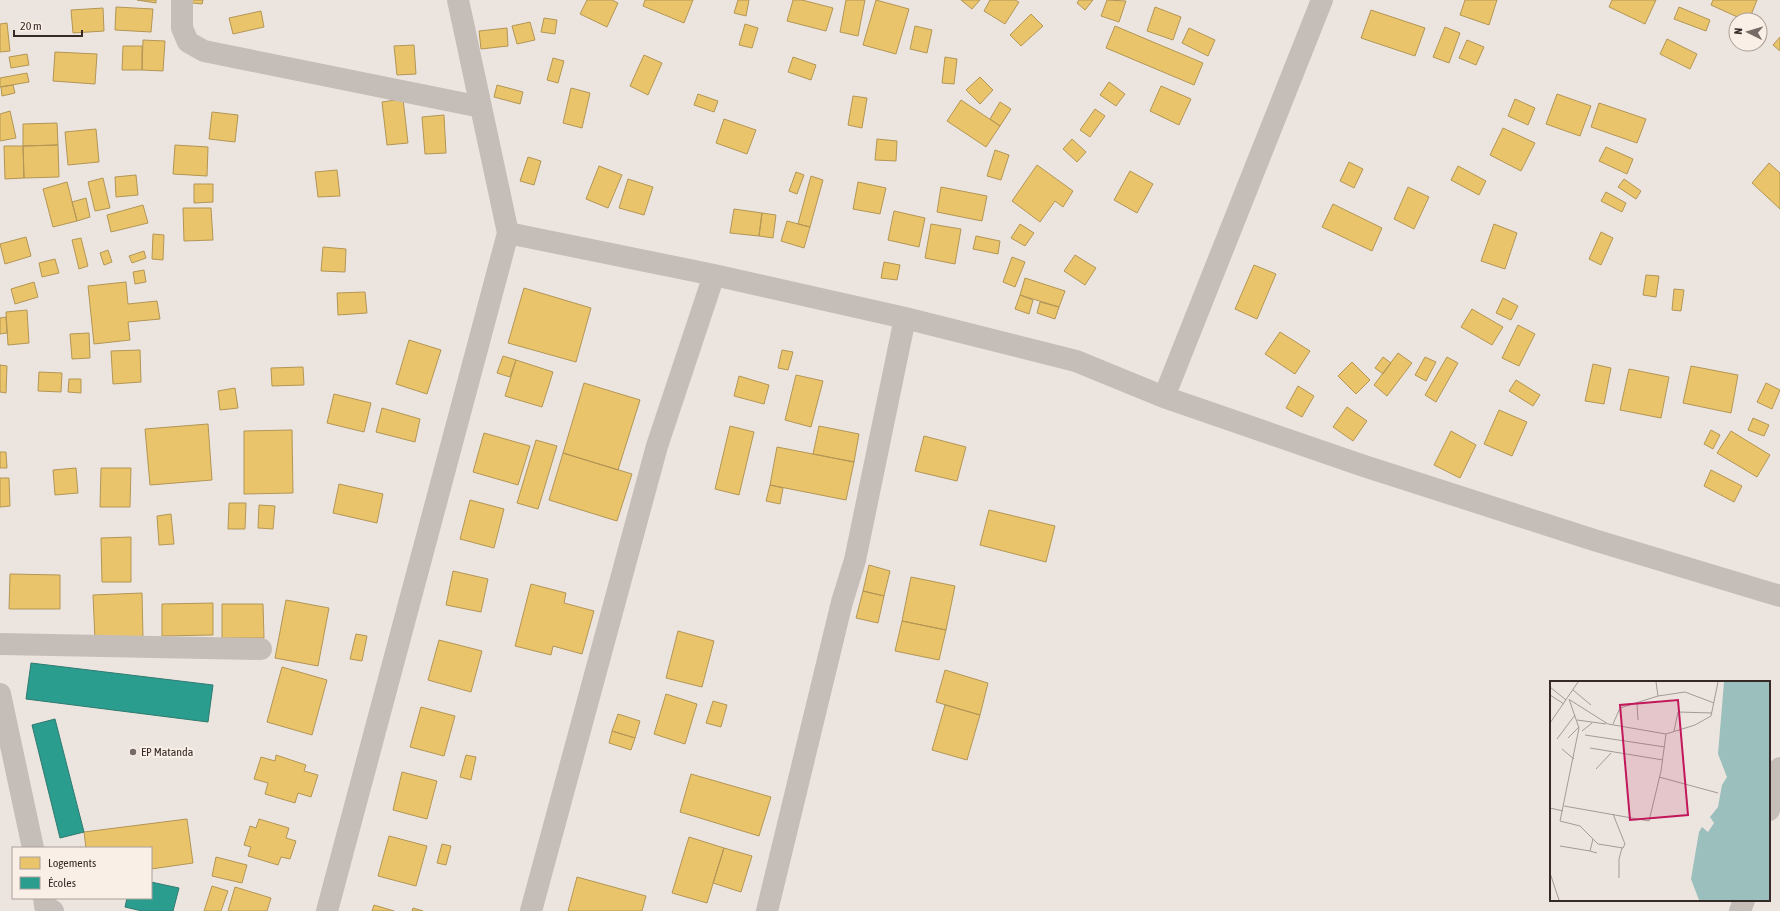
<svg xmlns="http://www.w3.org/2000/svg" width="1780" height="911" font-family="'Asap Condensed',sans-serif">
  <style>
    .homes { fill: #e9c46a; stroke: #b39656 }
    .schools { fill: #2a9d8f; stroke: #2e7a70 }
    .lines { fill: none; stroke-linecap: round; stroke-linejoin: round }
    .minor { stroke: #c5bdb8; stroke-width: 22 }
    .poi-dot { fill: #766b67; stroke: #f9efe6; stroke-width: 1.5 }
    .labels { text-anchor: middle; stroke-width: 4; stroke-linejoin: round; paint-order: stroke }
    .poi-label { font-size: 12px; fill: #362a27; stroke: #f9efe6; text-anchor: start }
    .inset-road { fill: none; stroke: #a39a95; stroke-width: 1 }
    .view { fill: #c2185b; fill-opacity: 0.15; stroke: #c2185b; stroke-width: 2 }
    .inset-edge { fill: none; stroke: #362a27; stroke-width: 2 }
  </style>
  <rect width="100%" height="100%" fill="#ece5df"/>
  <path class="homes" d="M137,0H156V3Z
    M184,0H203L202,4L184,2Z
    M587,0H612L618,3L607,27L580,14Z
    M645,0H693L684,23L643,6Z
    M738,0H749L746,16L734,13Z
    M793,0H802L833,8L826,31L787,21Z
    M846,0H865L858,36L840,32Z
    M876,0L909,9L896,54L863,45Z
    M961,0H980L972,9Z
    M990,0H1015L1019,2L1005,24L984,11Z
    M1079,0H1093L1085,10L1077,3Z
    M1107,0L1126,1L1119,22L1101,16Z
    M1465,0H1497L1489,25L1460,15Z
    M1612,0H1656L1645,24L1609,7Z
    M1713,0H1757L1749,20H1744L1711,5Z
    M116,7L153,9L151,32L115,30Z
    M1155,7L1181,17L1173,40L1147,31Z
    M1679,7L1710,20L1706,31L1674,19Z
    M103,8L104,31L73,33L71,10Z
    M1371,10L1425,28L1415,56L1361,38Z
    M261,11L264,27L233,34L229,18Z
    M1031,14L1043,26L1021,46L1010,35Z
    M544,18L557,20L555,34L541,32Z
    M530,22L535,40L517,44L512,26Z
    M7,23L10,51L0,52V24Z
    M745,24L758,28L752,48L739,45Z
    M915,26L932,30L927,53L910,49Z
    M1115,26L1203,63L1194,85L1106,48Z
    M1445,27L1460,33L1449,63L1433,57Z
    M507,28L508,46L481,49L479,31Z
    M1189,28L1215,40L1208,56L1182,43Z
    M1780,37V51L1773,45Z
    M1667,39L1697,54L1690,69L1660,54Z
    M143,40L165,41L163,71L142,70Z
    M1467,40L1484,47L1476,65L1459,58Z
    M414,45L416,74L397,75L394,46Z
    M123,46H142V70H122Z
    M55,52L97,54L95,84L53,81Z
    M27,54L29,65L11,68L9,57Z
    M644,55L662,63L648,95L630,86Z
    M793,57L816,65L811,80L788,72Z
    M945,57L957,59L954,84L942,83Z
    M553,58L564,61L558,83L547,80Z
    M27,73L29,82L0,87V78Z
    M980,77L993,90L980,104L966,90Z
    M1109,82L1125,94L1116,106L1100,95Z
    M13,85L15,93L2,96L1,87Z
    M497,85L523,92L520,104L494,97Z
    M1161,86L1191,99L1179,125L1150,111Z
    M571,88L590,93L582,128L563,123Z
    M698,94L718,101L714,112L694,105Z
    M1557,94L1591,106L1580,136L1546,124Z
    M853,96L867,98L862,128L848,125Z
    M403,99L408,143L387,145L382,102Z
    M1515,99L1535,108L1528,125L1508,116Z
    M961,100L1000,126L986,147L947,121Z
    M1000,102L1011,109L1000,126L990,119Z
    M1599,103L1646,119L1637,143L1591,127Z
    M1095,109L1105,116L1090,137L1080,130Z
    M10,111L16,138L0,141V114Z
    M212,112L238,115L235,142L209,139Z
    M444,115L446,153L425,154L422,117Z
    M724,119L756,130L747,154L716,143Z
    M57,123L58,145L23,146V124Z
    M1503,128L1535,143L1521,171L1490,155Z
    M96,129L99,162L68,165L65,132Z
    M877,139L897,141L896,161L875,160Z
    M1072,139L1086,152L1077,162L1063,149Z
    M58,145L59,177L24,178L23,146Z
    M175,145L208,147L207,176L173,174Z
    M4,146H23L24,178L5,179Z
    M1606,147L1633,159L1627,174L1599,161Z
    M995,150L1009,155L1001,180L987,176Z
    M528,157L541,161L534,185L520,181Z
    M1349,162L1363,169L1354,188L1340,181Z
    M1769,163L1780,173V209L1752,183Z
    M1037,165L1073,191L1063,207L1055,201L1040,222L1012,201Z
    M599,166L622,175L608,208L586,199Z
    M1458,166L1486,181L1479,195L1451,180Z
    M337,170L340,196L318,197L315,172Z
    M1130,171L1153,184L1137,213L1114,200Z
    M796,172L804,175L797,194L789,191Z
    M136,175L138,195L116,197L115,177Z
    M811,176L823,180L810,227L798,224Z
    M103,178L110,208L95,211L88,182Z
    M628,179L653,187L644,215L619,208Z
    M1624,179L1641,191L1636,199L1618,187Z
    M67,182L77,221L53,227L43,189Z
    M858,182L886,188L880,214L853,209Z
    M194,184H213V202L194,203Z
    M941,187L987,196L982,221L937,212Z
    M1408,187L1429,197L1414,229L1394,219Z
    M1606,192L1626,203L1622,212L1601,201Z
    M86,198L90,217L77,221L72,202Z
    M1333,204L1382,228L1372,251L1322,227Z
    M143,205L148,223L111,232L107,215Z
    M183,208H211L213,240L184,241Z
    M734,209L762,213L759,236L730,233Z
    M894,211L925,218L919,247L888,240Z
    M762,213L776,215L773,238L759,236Z
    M787,221L810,227L804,248L781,241Z
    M931,224L961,229L955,264L925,258Z
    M1020,224L1034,233L1025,246L1011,238Z
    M1494,224L1517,233L1505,269L1481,261Z
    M1601,232L1613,238L1601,265L1589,259Z
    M153,234L164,235L163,260L152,259Z
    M976,236L1000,241L998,254L973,249Z
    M26,237L31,256L5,264L0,244Z
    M81,238L88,266L79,269L72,240Z
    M323,247L346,249L345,272L321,271Z
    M108,250L112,262L104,265L100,253Z
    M144,251L146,258L132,263L129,256Z
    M1075,255L1096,268L1085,285L1064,271Z
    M1012,257L1025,262L1015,287L1003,282Z
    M55,259L59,273L42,277L39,263Z
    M884,262L900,265L897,280L881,278Z
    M1254,265L1276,274L1257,319L1235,309Z
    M144,270L146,282L135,284L133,272Z
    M1646,275L1659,276L1656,297L1643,295Z
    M1025,278L1065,291L1059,307L1020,295Z
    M34,282L38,297L15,304L11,289Z
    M126,282L128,304L157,301L160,319L128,322L130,340L94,344L88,286Z
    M524,288L591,308L576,362L508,343Z
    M1674,289L1684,290L1681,311L1672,310Z
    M365,292L367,313L338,315L337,293Z
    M1020,295L1033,300L1029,314L1015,309Z
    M1503,298L1518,306L1511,320L1496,313Z
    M1040,302L1059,307L1055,319L1037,313Z
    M1472,309L1503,327L1492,345L1461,327Z
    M27,310L29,343L8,345L6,312Z
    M6,317L7,333L0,334V318Z
    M1518,325L1535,334L1519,366L1502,358Z
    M1280,332L1310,351L1295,374L1265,354Z
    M89,333L90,358L72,359L70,334Z
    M409,340L441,350L427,394L396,384Z
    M140,350L141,382L113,384L111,351Z
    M782,350L793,352L788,370L778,368Z
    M1398,353L1412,363L1387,396L1374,385Z
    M503,356L516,360L510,377L497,373Z
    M1383,357L1391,363L1383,374L1375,368Z
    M1425,357L1436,362L1426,381L1415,375Z
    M1447,357L1458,363L1436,402L1425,395Z
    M516,360L553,372L542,407L505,396Z
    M1352,362L1370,380L1356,394L1338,376Z
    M1593,364L1611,368L1604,404L1585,401Z
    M0,365L7,366L6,393L0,392Z
    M1691,366L1738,375L1731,413L1683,403Z
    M303,367L304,385L272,386L271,368Z
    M1629,369L1669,377L1661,418L1620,410Z
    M39,372L62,373L61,392L38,391Z
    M796,375L823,381L811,427L785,420Z
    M739,376L769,385L764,404L734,396Z
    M69,379H81V393L68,392Z
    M1516,380L1540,395L1533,406L1509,391Z
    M584,383L640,400L618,470L563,453Z
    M1766,383L1780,390L1772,409L1757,402Z
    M1298,386L1314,396L1302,417L1286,408Z
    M235,388L238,408L220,410L218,391Z
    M334,394L371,403L364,432L327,423Z
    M1347,407L1367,421L1353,441L1333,427Z
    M382,408L420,419L415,442L376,432Z
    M1499,410L1527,422L1512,456L1484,444Z
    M1753,418L1769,425L1764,436L1748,430Z
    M208,424L212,480L150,485L145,429Z
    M730,426L754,432L739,495L715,489Z
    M819,426L859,434L854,462L813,454Z
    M292,430L293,493L244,494V431Z
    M1711,430L1720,435L1713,449L1704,444Z
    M1451,431L1476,445L1460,478L1434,465Z
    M1731,431L1770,455L1757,477L1717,453Z
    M484,433L530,446L518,485L473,472Z
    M924,436L966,447L957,481L915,471Z
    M536,440L557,446L538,509L517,503Z
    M777,447L854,462L846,500L770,485Z
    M0,452H6L7,468H0Z
    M563,453L632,474L617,521L549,500Z
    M76,468L78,493L55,495L53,470Z
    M101,468H131L130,507H100Z
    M1711,470L1742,486L1734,502L1704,486Z
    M0,478H9L10,506L0,507Z
    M339,484L383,494L377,523L333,513Z
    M770,485L783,488L780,504L766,501Z
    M470,500L504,509L494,548L460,539Z
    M229,503H246L245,529H228Z
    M259,505L275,506L273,529L258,528Z
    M989,510L1055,526L1046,562L980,545Z
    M171,514L174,544L159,545L157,516Z
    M131,537V582H102L101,538Z
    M869,565L890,571L884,596L863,591Z
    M453,571L488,579L481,612L446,605Z
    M10,574L60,575V609H9Z
    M911,577L955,586L946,630L902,621Z
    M531,584L566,593L564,603L594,611L582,654L553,646L551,655L515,646Z
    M863,591L884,596L878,623L856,618Z
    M142,593L143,638L95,640L93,595Z
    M286,600L329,608L318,666L275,658Z
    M213,603V635L162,636V604Z
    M222,604H263L264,638H222Z
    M902,621L946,630L939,660L895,651Z
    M678,631L714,641L702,687L666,678Z
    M356,634L367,636L362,661L350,659Z
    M439,640L482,651L471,692L428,680Z
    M282,667L327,680L312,735L267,722Z
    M945,670L988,683L980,715L936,702Z
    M666,694L697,704L685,744L654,734Z
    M713,701L727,705L721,727L706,723Z
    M945,705L980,715L967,760L932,750Z
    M421,707L455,716L444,756L410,747Z
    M618,714L640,721L635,738L612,731Z
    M612,731L635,738L631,750L609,743Z
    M276,755L306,765L304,771L318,775L311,797L298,793L295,803L265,794L268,783L254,779L261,757L275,761Z
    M466,755L476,757L471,780L460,777Z
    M402,772L437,781L427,819L393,810Z
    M691,774L771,797L759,836L680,812Z
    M187,819L193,863L151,869V848H86L84,832Z
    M259,819L289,828L286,838L296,841L290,859L281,857L278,865L248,856L251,847L244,845L250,826L256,828Z
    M389,836L427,846L416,886L378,876Z
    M689,837L724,848L707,903L672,893Z
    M442,844L451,846L446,865L437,863Z
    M724,848L752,856L741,892L713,883Z
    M216,857L247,865L242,883L212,876Z
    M577,877L646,896L642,911H568Z
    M212,886L228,891L221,911H204Z
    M235,887L271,898L267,911H228Z
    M374,905L394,911H372Z
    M413,908L423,911H412Z"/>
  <path class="schools" d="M31,663L213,685L208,722L26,699Z
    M55,719L84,832L60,838L32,725Z
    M151,882L179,888L173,911H142L125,907L127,898H151Z"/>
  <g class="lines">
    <path class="minor" d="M182,0V28L188,42L204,51L481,107
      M508,233L714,275L905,318L1076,361L1164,397L1364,466L1594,540L1780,596
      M1164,397L1322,0
      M0,644L261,649
      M0,694L33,848
      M1769,810L1780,768
      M44,898L45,906L53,911
      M327,911L508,233L458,0
      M531,911L657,446L714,275
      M767,911L842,602L855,560L905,318
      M1740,911L1744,900"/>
  </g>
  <circle class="poi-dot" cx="133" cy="752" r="4"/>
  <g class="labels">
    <g class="poi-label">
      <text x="141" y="756">EP Matanda</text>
    </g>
  </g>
  <g transform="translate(1550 681)">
    <rect width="220" height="220" fill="#ece5df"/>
    <path d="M174,1H220V219H149L141,198L149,151L152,146L158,151L164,142L160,136L168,126L172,104L177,96L168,73Z" fill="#9bbfbc"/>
    <path class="inset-road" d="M106,1L108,15M0,6L16,19M23,9L41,24M0,14L14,23M19,18L29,47L10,140L30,145L48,163L73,167L75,163L63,133M20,19L58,43L116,53L145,44L161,35L168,1M87,22L88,39M27,39L56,43M0,42L28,1M63,43L70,27L108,15L135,11L164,22M32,50L42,42M124,50L128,31L162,32M35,54L115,66M18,57L29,46M7,58L25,34M40,67L113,79M12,68L24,78M46,88L61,72M109,96L168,112M14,125L99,140L111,90L116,53M0,127L13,130M43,158L40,170L47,172M10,165L40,170M0,192L9,219M69,197V178L72,167"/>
    <path class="view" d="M128,19L138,134L80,139L70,24Z"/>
    <rect width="220" height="220" class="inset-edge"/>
  </g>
  <rect x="12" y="847" width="140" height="52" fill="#f9efe6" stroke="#aba09a"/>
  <rect x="20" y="857" width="20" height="12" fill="#e9c46a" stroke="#aba09a"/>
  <text x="48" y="867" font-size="12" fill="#362a27">Logements</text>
  <rect x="20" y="877" width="20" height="12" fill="#2a9d8f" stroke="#aba09a"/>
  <text x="48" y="887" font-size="12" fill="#362a27">Écoles</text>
  <g transform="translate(1748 32) rotate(275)"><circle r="19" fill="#f9efe6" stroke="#aba09a"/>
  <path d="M0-3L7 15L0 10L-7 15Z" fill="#766b67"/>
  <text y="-6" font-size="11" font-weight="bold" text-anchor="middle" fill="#362a27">N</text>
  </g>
  <path d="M14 30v6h68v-6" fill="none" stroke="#362a27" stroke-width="2"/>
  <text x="20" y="30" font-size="12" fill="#362a27" stroke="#f9efe6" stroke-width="3" paint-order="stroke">20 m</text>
</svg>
